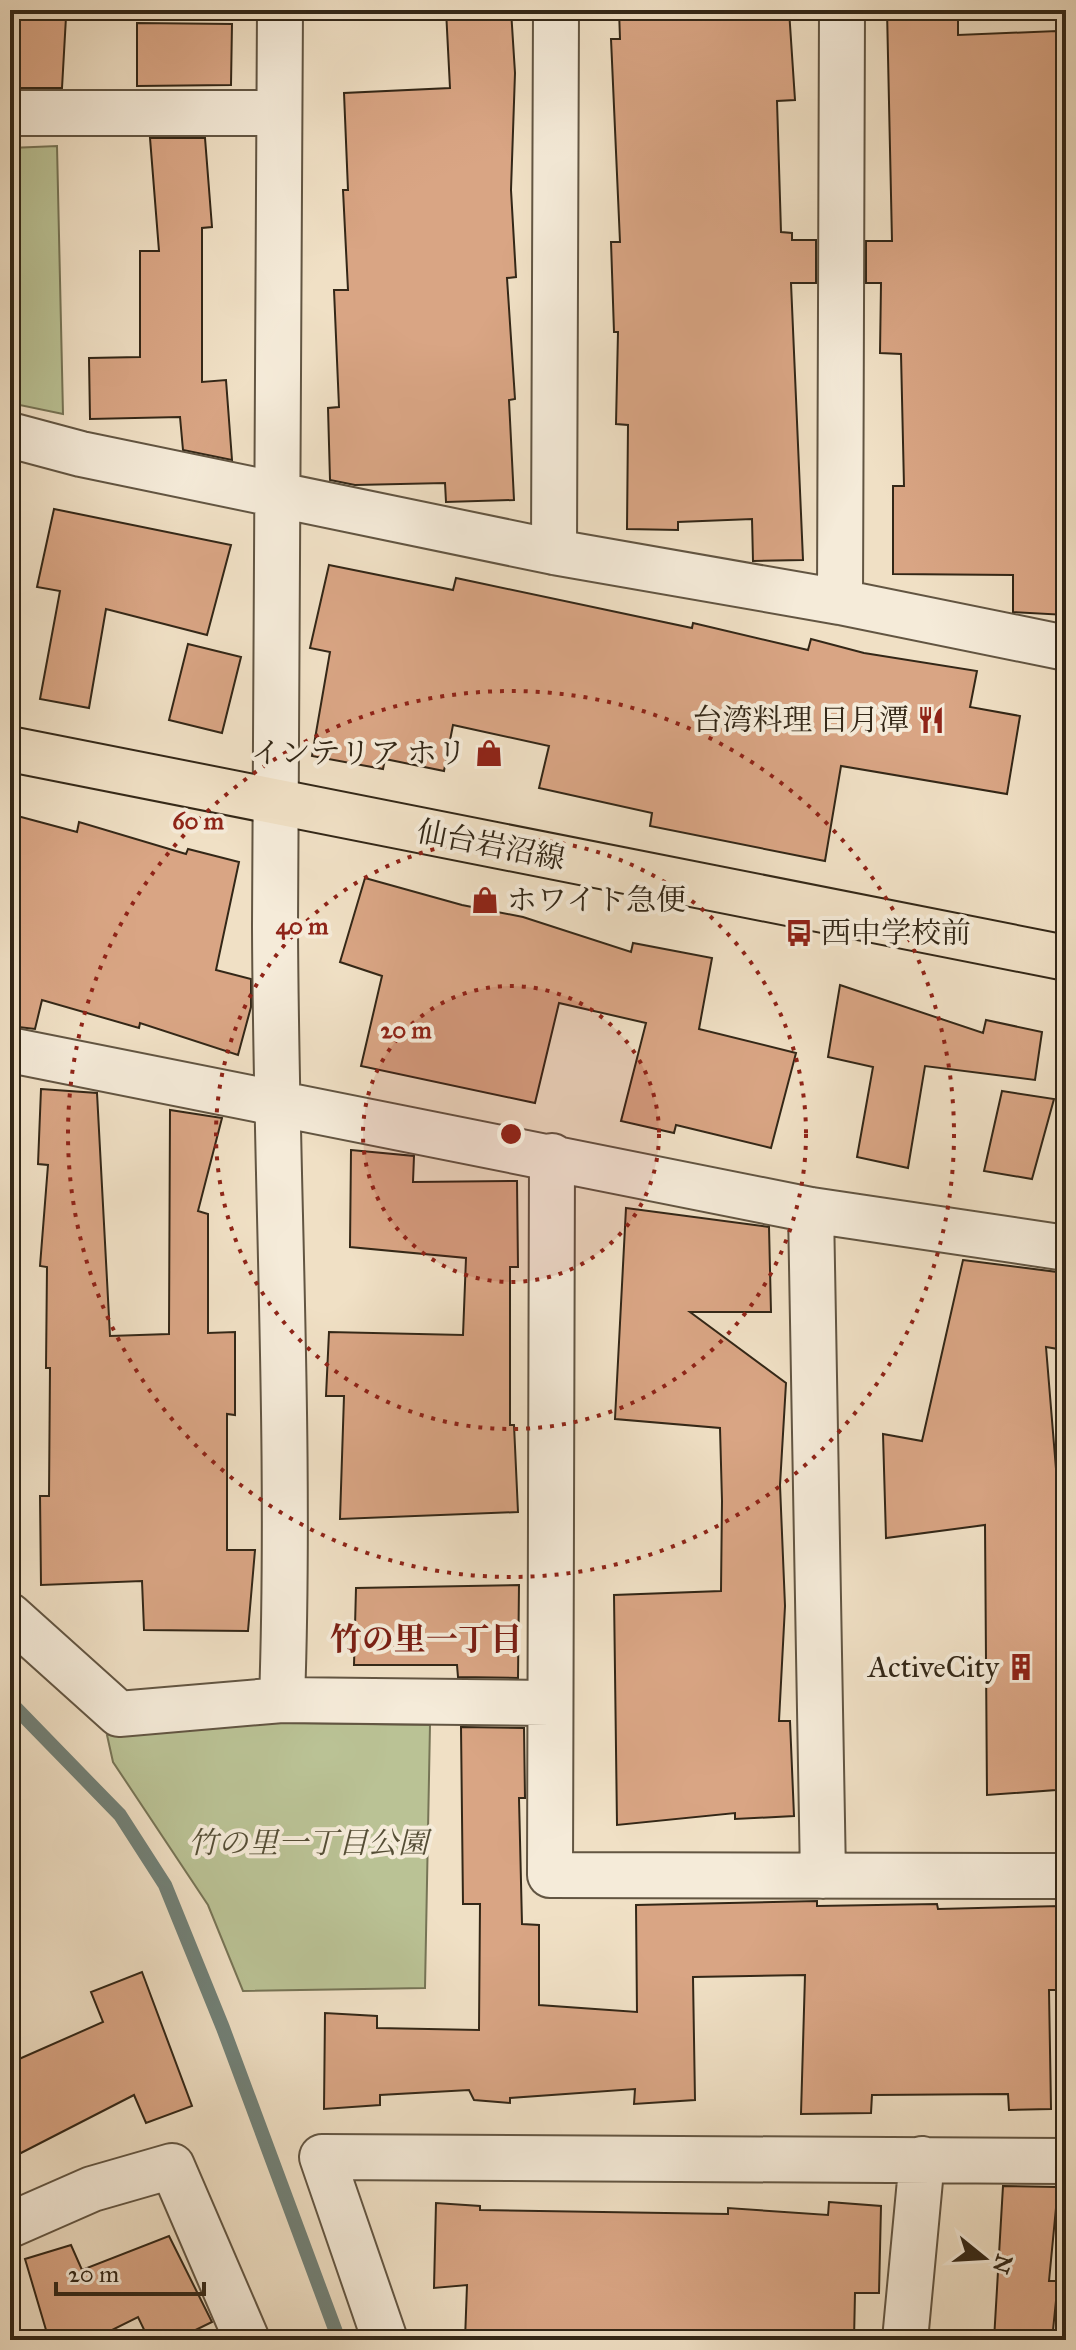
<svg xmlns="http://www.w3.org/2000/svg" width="1076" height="2350" font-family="'IM FELL Great Primer','Noto Serif JP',serif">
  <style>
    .green { fill: #bac295; stroke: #767456; stroke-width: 2 }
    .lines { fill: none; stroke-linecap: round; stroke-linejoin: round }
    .stream { stroke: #718178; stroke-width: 14 }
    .building { fill: #d9a584; stroke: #332717; stroke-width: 2 }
    .minor-casing { stroke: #625542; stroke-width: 48 }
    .major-casing { stroke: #332717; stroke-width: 48 }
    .minor { stroke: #f5ebd9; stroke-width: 44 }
    .major { stroke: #f0e0c5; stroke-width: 44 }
    .ring { fill: none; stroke: #8f2418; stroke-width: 4; stroke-dasharray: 4 8 }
    .labels { text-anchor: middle; stroke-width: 8; stroke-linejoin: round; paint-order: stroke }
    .poi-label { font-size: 30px; fill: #332717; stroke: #f5ebd9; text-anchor: end }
    .street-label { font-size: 30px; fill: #332717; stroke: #f5ebd9 }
    .park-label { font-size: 30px; font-style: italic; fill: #554e36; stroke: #f5ebd9 }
    .neighbourhood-label { font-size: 32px; font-weight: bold; fill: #7a1f14; stroke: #f5ebd9 }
    .centre { fill: #8f2418; stroke: #f5ebd9; stroke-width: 4 }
    .ring-label { font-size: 24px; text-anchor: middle; font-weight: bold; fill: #8f2418; stroke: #f5ebd9; stroke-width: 8; stroke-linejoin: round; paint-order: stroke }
  </style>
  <rect width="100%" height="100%" fill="#f0e0c5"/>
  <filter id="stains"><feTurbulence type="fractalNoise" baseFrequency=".0025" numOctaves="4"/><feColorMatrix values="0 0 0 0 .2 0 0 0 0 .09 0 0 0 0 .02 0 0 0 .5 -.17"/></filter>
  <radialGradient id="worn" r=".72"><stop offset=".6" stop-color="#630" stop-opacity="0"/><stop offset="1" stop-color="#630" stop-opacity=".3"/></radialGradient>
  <path class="green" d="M57,146L63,414L10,403V148Z
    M222,1722L430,1725L425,1988L243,1991L208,1905L113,1762L107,1735Z"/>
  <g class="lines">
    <path class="stream" d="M10,1702L120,1815L165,1885L223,2028L339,2340"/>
  </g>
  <path class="building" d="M446,10H511L515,73L511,190L516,277L507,278L515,399L509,400L514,500L446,502L445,483L355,485L330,480L328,408L339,407L334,290H348L343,190H348L344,93L450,88Z
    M619,10H789L795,100L777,101L781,232L792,233V240H816V283H791L803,560L753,561L752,519L678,522V530L627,529L628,425L616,424L618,332H614L611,242H620L611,39H620Z
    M887,10H958V35L1057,31L1059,229L1066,364V615L1013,612V575L893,574V486H904L901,354L880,353L881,283H866V241H892Z
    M18,14L66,17L62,88H13Z
    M137,23L232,24L231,85L137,86Z
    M150,138H205L212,227L202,228V382L226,380L232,460L183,450L180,417L90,419L89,358L140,357V251H159Z
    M54,509L231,545L207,635L106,609L89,708L40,699L60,591L37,587Z
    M329,565L453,590L456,578L692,628L693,623L808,650L811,639L864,653L977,671L970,707L1020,716L1007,794L841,766L825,861L650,826L652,813L539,788L549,746L453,725L444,771L385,759L383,769L312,756L330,652L310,648Z
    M188,644L241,657L222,733L169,720Z
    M10,814L77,832L79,822L186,854L188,849L239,862L216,970L251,979V1007L238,1055L140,1023L139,1028L42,1000L35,1029L10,1026Z
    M365,878L462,905L523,917L631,952L633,943L712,958L699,1029L796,1053L771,1148L676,1125L674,1133L621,1121L646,1023L559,1003L535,1103L361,1066L382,976L340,962Z
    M840,985L983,1033L986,1020L1042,1032L1035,1080L925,1066L908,1168L857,1157L873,1067L828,1057Z
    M41,1089L97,1093L110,1336L169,1334L170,1110L222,1118L198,1211L208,1214V1333L235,1332V1415L227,1414V1550H255L248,1631L144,1630L142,1581L41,1585L40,1496H49L50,1368H46L47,1267L40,1266L48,1165L38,1164Z
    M1002,1091L1054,1099L1032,1179L984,1171Z
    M351,1150L414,1156L413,1182L517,1181L518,1267H510V1425H514L518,1512L340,1519L344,1396H326L329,1332L463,1335L466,1258L350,1247Z
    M626,1208L769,1227L771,1312H690L786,1383L780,1485L785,1606L779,1721H790L794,1816L735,1819V1813L617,1825L614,1595L721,1591L722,1501L720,1428L615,1419Z
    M963,1260L1057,1272L1058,1349L1046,1347L1057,1481L1056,1790L987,1795L985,1525L886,1538L883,1434L922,1441Z
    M519,1585L518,1678L458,1677L457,1665H354L356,1588Z
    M461,1727L524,1728L525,1798H519L522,1924L539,1925V2005L637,2012L636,1905L817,1901V1906L937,1904L938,1909L1062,1906L1056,1990H1049L1051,2109L1009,2110L1008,2094L872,2095L871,2113L801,2114L805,1975L693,1977L695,2100L634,2104L635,2089L510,2098V2103L474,2100L469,2090L380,2095V2105L324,2109L325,2013L377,2016V2028L479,2030L480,1904H463Z
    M142,1972L192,2106L146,2123L134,2095L19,2154L10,2131V2063L103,2022L91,1992Z
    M1003,2186L1058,2187L1049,2281H1058L1052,2340H994Z
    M829,2202L881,2206L879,2293H855L854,2340H465L467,2285L434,2288L436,2203L480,2206V2210L728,2214V2208L828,2215Z
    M169,2236L212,2322L175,2340H149L138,2317L92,2340H49L25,2259L71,2245L82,2270Z"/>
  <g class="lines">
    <g class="minor-casing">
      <path id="minor" d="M280,10C278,316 274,622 275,927C276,1185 291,1443 282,1700
        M10,113H279
        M10,435L81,454L554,552L840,602L1066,648
        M554,552L556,10
        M840,602L842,10
        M10,1050L811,1210L1066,1248
        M552,1156L550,1875L1066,1876
        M811,1210L823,1876
        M10,1616L119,1714L282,1700L549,1703
        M10,2225L92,2189L172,2166L247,2340
        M385,2340L322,2157L1066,2161
        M905,2340L922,2159"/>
    </g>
    <g class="major-casing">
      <path id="major" d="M10,749L1066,958"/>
    </g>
    <use href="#minor" class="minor"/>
    <use href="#major" class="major"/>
  </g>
  <circle cx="511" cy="1134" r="148" fill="#8f2418" fill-opacity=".12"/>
  <g class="ring">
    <circle cx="511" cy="1134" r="148"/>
    <circle cx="511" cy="1134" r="295"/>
    <circle cx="511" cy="1134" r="443"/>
  </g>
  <defs>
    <g id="restaurant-bare" transform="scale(2.16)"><path d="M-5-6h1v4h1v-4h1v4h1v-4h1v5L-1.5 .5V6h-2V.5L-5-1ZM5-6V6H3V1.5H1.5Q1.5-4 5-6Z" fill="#8f2418" stroke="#f5ebd9" stroke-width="2.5" paint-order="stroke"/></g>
    <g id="shop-bare" transform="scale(2.16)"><path d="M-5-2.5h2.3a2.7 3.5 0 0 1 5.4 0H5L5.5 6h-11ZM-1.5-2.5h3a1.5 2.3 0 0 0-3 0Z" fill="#8f2418" stroke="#f5ebd9" stroke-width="2.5" paint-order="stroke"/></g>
    <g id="bus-bare" transform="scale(2.16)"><path d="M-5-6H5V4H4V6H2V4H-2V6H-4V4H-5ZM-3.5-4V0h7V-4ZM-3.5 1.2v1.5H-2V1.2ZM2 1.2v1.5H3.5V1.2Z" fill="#8f2418" stroke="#f5ebd9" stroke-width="2.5" paint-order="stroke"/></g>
    <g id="building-bare" transform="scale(2.16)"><path d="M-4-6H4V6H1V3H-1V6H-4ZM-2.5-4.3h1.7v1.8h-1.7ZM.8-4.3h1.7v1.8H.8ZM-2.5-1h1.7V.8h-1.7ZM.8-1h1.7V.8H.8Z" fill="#8f2418" stroke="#f5ebd9" stroke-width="2.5" paint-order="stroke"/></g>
  </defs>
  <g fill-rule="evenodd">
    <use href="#restaurant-bare" x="931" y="720"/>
    <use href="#shop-bare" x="489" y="753"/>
    <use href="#shop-bare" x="485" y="900"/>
    <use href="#bus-bare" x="799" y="933"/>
    <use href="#building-bare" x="1021" y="1667"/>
  </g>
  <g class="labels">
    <g class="poi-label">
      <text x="909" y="730">台湾料理 日月潭</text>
      <text x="467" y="763">インテリア ホリ</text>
      <text x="507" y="910" text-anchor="start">ホワイト急便</text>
      <text x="821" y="943" text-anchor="start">西中学校前</text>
      <text x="999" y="1677">ActiveCity</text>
    </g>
    <g class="street-label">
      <text transform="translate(491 845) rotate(11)" y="10">仙台岩沼線</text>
    </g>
    <g class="park-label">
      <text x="308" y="1853">竹の里一丁目公園</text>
    </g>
    <g class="neighbourhood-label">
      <text x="426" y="1650">竹の里一丁目</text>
    </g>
  </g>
  <circle cx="511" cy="1134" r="12" class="centre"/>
  <g class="ring-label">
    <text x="198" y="829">60 m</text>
    <text x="302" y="934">40 m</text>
    <text x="406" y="1038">20 m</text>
  </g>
  <rect width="1076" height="2350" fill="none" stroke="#f0e0c5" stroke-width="40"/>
  <rect x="12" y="12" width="1052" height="2326" fill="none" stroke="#332717" stroke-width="4"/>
  <rect x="20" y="20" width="1036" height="2310" fill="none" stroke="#332717" stroke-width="2"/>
  <g transform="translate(984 2258) rotate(108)" stroke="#f5ebd9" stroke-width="6" paint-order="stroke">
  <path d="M0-6L14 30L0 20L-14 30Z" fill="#332717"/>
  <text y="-12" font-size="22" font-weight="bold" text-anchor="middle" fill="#332717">N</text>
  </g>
  <path d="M56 2282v12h148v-12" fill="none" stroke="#332717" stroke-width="4"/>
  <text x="68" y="2282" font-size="24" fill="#332717" stroke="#f5ebd9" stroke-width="6" paint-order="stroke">20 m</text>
  <rect width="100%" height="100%" filter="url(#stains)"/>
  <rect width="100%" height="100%" fill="url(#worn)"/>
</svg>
